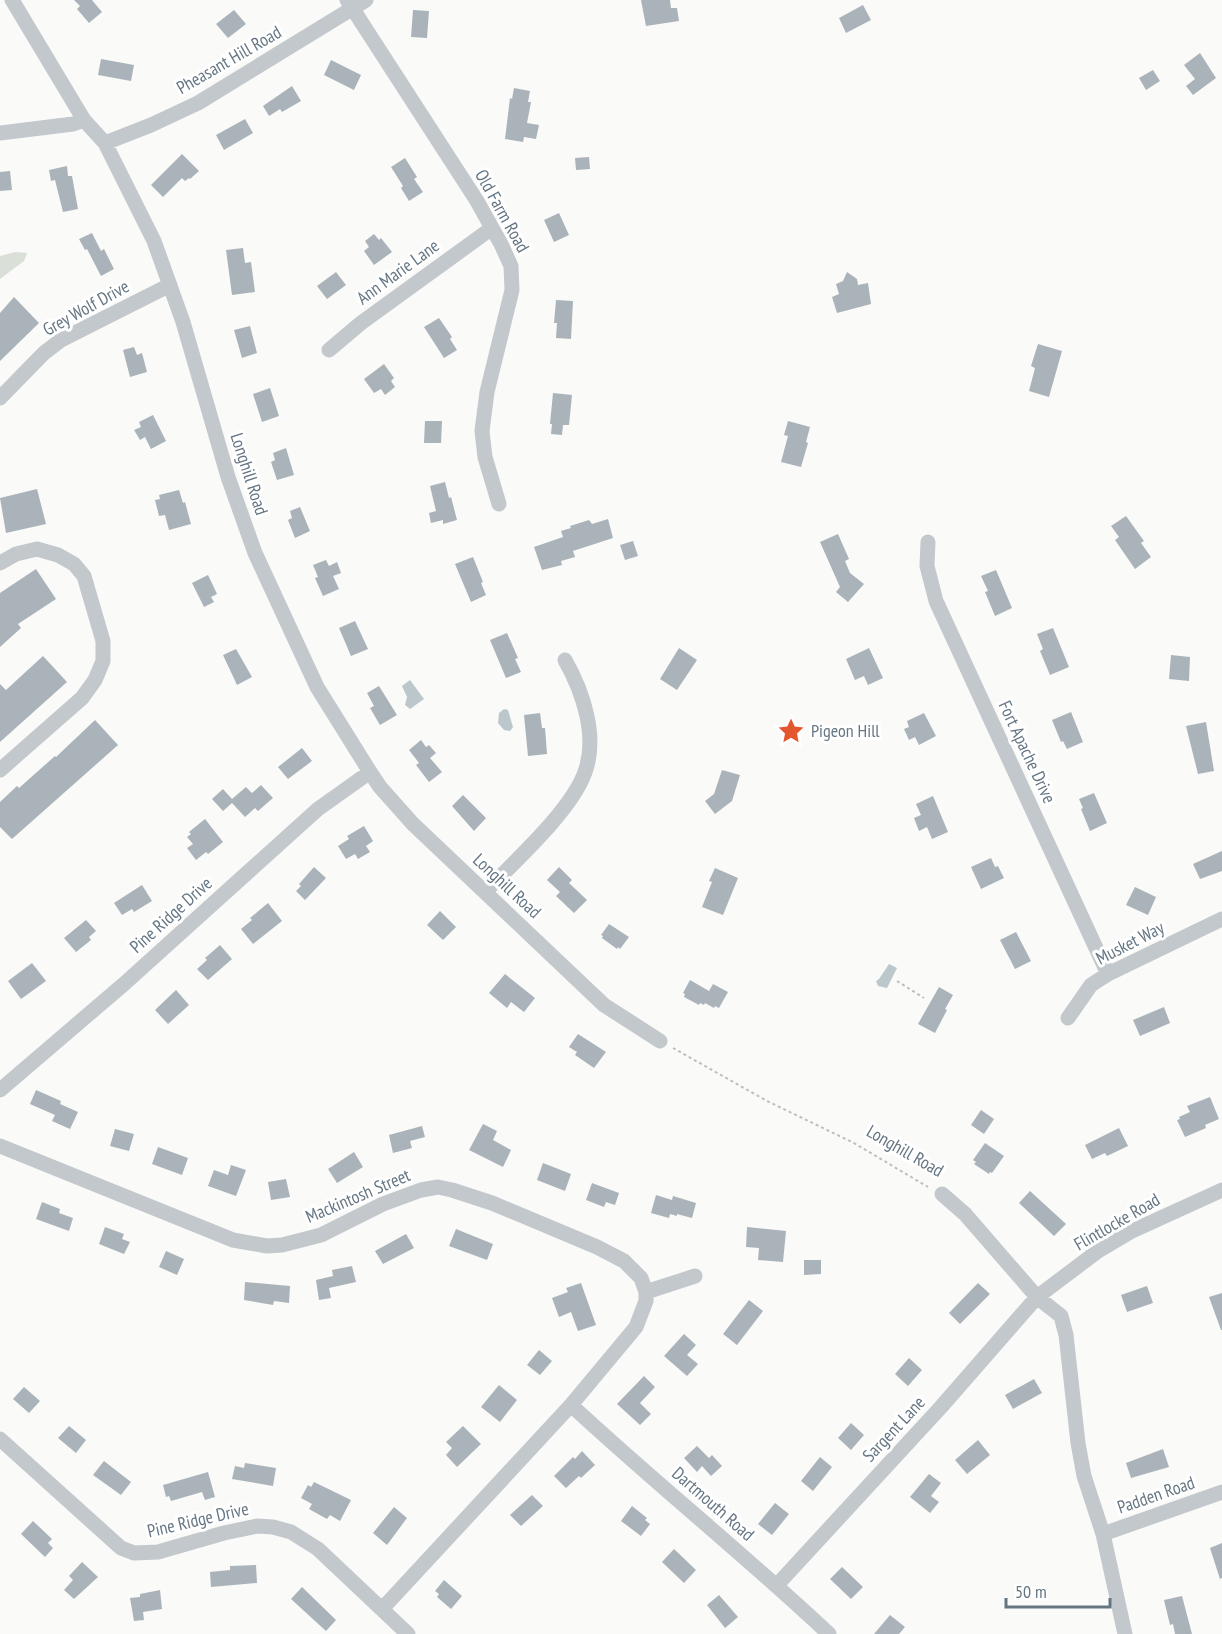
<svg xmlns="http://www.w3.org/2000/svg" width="1222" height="1634" font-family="'PT Sans Narrow',sans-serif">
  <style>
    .green { fill: #dadfd7 }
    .water { fill: #bbc7cb }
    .building { fill: #aab3b9 }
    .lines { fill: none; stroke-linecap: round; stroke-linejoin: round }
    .path { stroke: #bbbfc2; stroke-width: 2; stroke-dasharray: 3 3; stroke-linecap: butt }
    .minor { stroke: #c3c8cc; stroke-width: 15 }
    .labels { text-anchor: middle; stroke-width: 6; stroke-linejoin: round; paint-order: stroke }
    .street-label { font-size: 18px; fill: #657683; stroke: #fff }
    .poi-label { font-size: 18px; fill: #657683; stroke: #fff; text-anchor: start }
  </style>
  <rect width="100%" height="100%" fill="#fafaf8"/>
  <path class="green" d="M15,252L27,253L24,261L0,279V256Z"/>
  <path class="water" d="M410,680L424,699L410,709L405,705L407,697L402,686Z
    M504,709L508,710L513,727L510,731L504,730L498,723L499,713Z
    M889,964L897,968L887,988L878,986L876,981L879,979Z"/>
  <path class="building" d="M74,0H92L102,12L89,23L77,9L80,6Z
    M641,0H670L671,8H677L679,21L646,26Z
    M863,5L871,20L846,33L839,18Z
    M234,10L246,24L228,38L216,24Z
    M413,10L429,11L427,38L411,37Z
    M1200,53L1216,78L1193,95L1186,86L1195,79L1184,65Z
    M101,59L134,65L131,81L98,75Z
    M331,60L361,75L354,90L324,75Z
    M1153,70L1160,81L1146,90L1139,78Z
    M292,86L301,101L282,112L280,109L269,116L263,106Z
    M514,88L530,91L528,102H531L527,123L539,125L536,139L524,137L523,142L505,139L510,98L512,99Z
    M245,119L253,133L224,150L216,135Z
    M182,154L199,171L190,179L189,178L185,181L182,178L163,197L151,185Z
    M589,157L590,169L576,170L575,158Z
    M405,158L417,177L414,179L423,192L409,201L401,188L403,186L391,167Z
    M67,166L68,176H72L78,209L63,212L55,180L51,181L49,170Z
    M10,171L12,190L0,191V172Z
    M559,213L569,235L554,242L544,220Z
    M92,233L101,251L104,249L114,269L101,276L87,249L85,250L79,239Z
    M374,234L379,240L381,238L392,252L374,265L364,251L369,247L365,241Z
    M243,248L245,263L251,262L255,292L232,295L226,250Z
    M336,272L346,285L327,299L317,286Z
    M847,272L857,279L858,285L868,283L871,304L837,313L832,297L839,294L836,284L843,281Z
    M14,297L39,323L0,361V313Z
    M556,300L573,301L571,339L556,338L557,323H554Z
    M439,318L452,337L450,339L457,350L444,358L424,327Z
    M250,326L257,353L242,358L234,330Z
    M1038,344L1062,351L1049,397L1029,391L1035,368L1031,366Z
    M134,347L137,355L142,353L147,372L130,377L123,350Z
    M384,364L394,378L391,381L395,387L385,395L381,389L374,393L364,379Z
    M270,388L279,416L262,422L253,394Z
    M553,393L572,395L569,425H563L562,435L551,434L552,424H550Z
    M153,415L166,441L151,449L145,437L140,440L134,430L141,427L139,422Z
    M425,421H442L441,443H424Z
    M788,421L810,427L806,442L808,443L801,467L781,462L788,436L784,435Z
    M286,448L294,475L277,480L271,462L275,460L273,453Z
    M445,482L449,498L451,497L457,520L443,524V520L431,523L429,513L436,511L430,486Z
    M37,489L46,524L6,533L0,498Z
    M179,490L183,503L185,502L191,524L169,530L165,515L159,516L155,500L160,499L159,495Z
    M300,507L310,531L295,538L288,520L292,518L290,511Z
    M1126,516L1144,541L1141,543L1151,557L1135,569L1115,540L1119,537L1111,526Z
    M608,519L613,538L573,551L575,557L561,561L562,565L542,570L534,547L563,537L561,531L571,528L570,526L589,520L592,524Z
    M838,534L849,559L845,561L850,573L864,584L848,602L836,592L840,587L820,542Z
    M633,541L638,556L625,560L620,545Z
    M473,557L483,582L481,583L486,595L471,602L455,564Z
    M326,560L329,566L337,562L341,573L333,576L339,589L323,596L315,578L318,577L313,565Z
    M36,569L56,599L18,624L21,628L0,647V593Z
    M996,570L1012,608L995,616L985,592L988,591L981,576Z
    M208,575L217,594L211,597L214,602L204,607L192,583Z
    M355,621L368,649L351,656L339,628Z
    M1053,628L1069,667L1050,675L1040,651L1043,649L1037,634Z
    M507,633L518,658L515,659L521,672L506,678L490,640Z
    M679,648L697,660L677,690L660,679Z
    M869,648L883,678L868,685L864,676L855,680L846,659Z
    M236,649L252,677L237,685L223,655Z
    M1171,655L1190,657L1189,681L1169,679Z
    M43,656L67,682L0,742V684L6,690Z
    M379,686L397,715L380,725L370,708L374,706L367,693Z
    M1071,712L1083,742L1067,749L1063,741L1061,742L1052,720Z
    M540,713L542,728H545L547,754L528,756L524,715Z
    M924,713L936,736L919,745L915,737L909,740L904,729L909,727L907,721Z
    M95,720L118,745L12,839L0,827V802L17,786L19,788L55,756L56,757Z
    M1206,722L1214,771L1198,774L1186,726Z
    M421,740L426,747L429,745L436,753L430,758L442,772L429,782L416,765L419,763L409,750Z
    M302,748L312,761L288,779L278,767Z
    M722,770L740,775L732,801L715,814L705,801L714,794Z
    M261,785L273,798L258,811L255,808L245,817L232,803L223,811L212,799L223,789L232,799L246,787L252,793Z
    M1094,793L1107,823L1090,831L1081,809L1083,808L1079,799Z
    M463,795L486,818L474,831L452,806Z
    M933,796L948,832L932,839L927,827L919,831L914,818L921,815L916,804Z
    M205,819L223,842L208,854L206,852L196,860L187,848L193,844L187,837L191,834L189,832Z
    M364,826L373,841L366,846L370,852L358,859L355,854L346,859L338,846L349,839L347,836Z
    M1222,851V871L1200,879L1193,864Z
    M991,858L995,867L998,866L1004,878L981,889L971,867Z
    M314,867L326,878L305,900L296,891L301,886L299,884Z
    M559,867L572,880L569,883L587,900L574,913L556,896L560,892L547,880Z
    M715,868L738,878L723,915L702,907L712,882L709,881Z
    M142,885L152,901L134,912L132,909L122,915L114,903Z
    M1135,887L1156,897L1148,915L1126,905Z
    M268,903L282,921L253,944L241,929L252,920L250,918Z
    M440,911L456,927L443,940L427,925Z
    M86,920L96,931L89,937L91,940L76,952L64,938Z
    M609,924L629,937L620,949L618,947L617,949L602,938L603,936L601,935Z
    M1016,932L1031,961L1015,969L1000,940Z
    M220,945L232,959L208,980L197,969L207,960L205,958Z
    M32,963L46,981L21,999L8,981Z
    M505,974L535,998L524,1012L511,1002L507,1008L489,993Z
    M690,980L709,991L713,984L728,992L719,1008L715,1006L714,1008L705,1003L704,1005L700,1003L699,1005L684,997L685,994L683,993Z
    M939,987L953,995L945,1009L947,1010L935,1033L918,1024Z
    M176,990L189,1005L168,1024L155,1010Z
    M1164,1007L1170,1023L1140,1036L1133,1020Z
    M578,1034L606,1052L594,1068L575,1055L577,1052L569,1047Z
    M36,1090L61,1101L60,1104L78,1112L70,1129L52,1121L55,1115L30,1104Z
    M1210,1097L1219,1119L1205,1125L1206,1128L1185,1137L1177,1120L1180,1119L1179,1117L1190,1112L1187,1106Z
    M981,1110L994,1119L984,1134L971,1125Z
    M483,1124L497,1131L493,1140L511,1150L503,1167L469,1150Z
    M422,1126L425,1137L410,1141L412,1148L393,1153L389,1135Z
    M1119,1128L1128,1146L1107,1156L1105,1153L1092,1159L1085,1145Z
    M115,1129L134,1134L129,1151L110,1146Z
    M985,1143L1004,1156L992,1173L990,1172L989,1174L974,1164L976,1162L973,1160Z
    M158,1147L188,1158L182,1175L152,1164Z
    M354,1152L363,1167L337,1183L328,1169Z
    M543,1163L571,1174L565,1191L537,1180Z
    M231,1165L246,1170L236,1196L208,1186L214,1170L228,1175Z
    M286,1179L290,1197L271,1200L268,1182Z
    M592,1183L619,1193L615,1205L606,1202L604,1207L586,1200Z
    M1030,1191L1066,1224L1054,1236L1019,1203Z
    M656,1195L672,1200L673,1196L696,1203L692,1218L677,1214V1216L670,1214L669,1218L651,1213Z
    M42,1202L60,1209L59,1213L73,1218L69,1231L36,1219Z
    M105,1227L124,1234L122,1239L130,1242L124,1254L99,1244Z
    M747,1227L786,1231L783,1262L758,1260L759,1248L746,1247Z
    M456,1229L493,1244L487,1260L449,1246Z
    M406,1234L414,1248L383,1264L375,1251Z
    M166,1251L184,1259L177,1275L159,1267Z
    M804,1260H821V1274L804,1275Z
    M352,1266L356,1282L329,1288L331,1298L319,1300L316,1280L333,1276L332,1270Z
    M245,1282L290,1286L289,1303L274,1301L273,1305L244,1300Z
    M581,1283L596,1325L578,1331L571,1312L559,1317L552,1298L568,1292L566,1288Z
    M978,1283L990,1294L960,1324L949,1313Z
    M1147,1286L1153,1303L1127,1312L1121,1295Z
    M1222,1293V1330H1221L1209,1297Z
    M749,1300L763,1311L737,1345L723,1334Z
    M684,1334L696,1345L687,1355L698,1364L687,1376L664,1356Z
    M539,1350L552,1361L540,1375L527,1365Z
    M909,1358L922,1370L908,1386L895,1374Z
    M644,1376L655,1387L640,1403L651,1414L640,1425L617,1404Z
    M1034,1379L1042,1393L1013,1409L1005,1395Z
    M499,1385L517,1400L500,1422L481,1407Z
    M24,1387L40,1401L29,1413L13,1399Z
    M851,1423L864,1435L851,1450L838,1438Z
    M69,1426L86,1440L76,1453L58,1438Z
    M463,1426L481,1444L457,1467L446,1455L452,1448L446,1442Z
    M978,1440L990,1455L967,1474L955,1460Z
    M697,1446L709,1458L712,1455L722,1466L711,1476L702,1466L697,1472L684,1458Z
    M1163,1449L1169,1467L1131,1478L1126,1463Z
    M582,1451L595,1465L581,1478L579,1476L566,1488L554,1476L573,1457L575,1459Z
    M820,1457L832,1467L813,1491L801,1481Z
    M104,1461L131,1482L121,1495L93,1475Z
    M245,1463L276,1468L273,1486L232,1479L235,1466L244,1468Z
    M208,1472L215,1497L205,1500L202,1492L171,1501L169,1496L166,1497L163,1485Z
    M929,1474L941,1483L931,1496L939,1502L930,1513L910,1497Z
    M314,1482L351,1500L340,1521L330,1515L327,1519L309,1509L312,1504L301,1498L308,1485L311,1487Z
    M532,1495L543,1506L521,1526L510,1515Z
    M775,1503L789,1514L772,1535L758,1524Z
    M632,1506L647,1518L645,1520L650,1524L641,1536L621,1521Z
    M394,1507L407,1518L387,1545L373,1533Z
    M33,1521L52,1539L48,1543L53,1548L45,1557L21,1534Z
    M1222,1543V1578L1220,1579L1210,1548Z
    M674,1549L696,1570L684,1583L662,1562Z
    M82,1562L98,1577L74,1599L64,1590L73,1580L69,1576Z
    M256,1565L257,1583L211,1587L210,1572L230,1570V1566Z
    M842,1567L863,1587L851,1599L830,1579Z
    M444,1580L462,1596L451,1609L437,1597L439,1594L435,1591Z
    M302,1587L336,1620L326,1631L291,1599Z
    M160,1590L162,1609L143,1612L144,1620L134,1621L130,1598L140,1597V1594Z
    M719,1595L738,1617L725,1628L707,1605Z
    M1182,1596L1192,1634H1175L1173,1624L1170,1625L1164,1600Z
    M890,1615L905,1627L899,1634H874Z"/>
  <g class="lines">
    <path class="path" d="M897,981L924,998
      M673,1048L767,1101L854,1143L928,1187"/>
    <path class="minor" d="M12,0L84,120L105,143L154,241L183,322L228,477L255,553L317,687L370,772L380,787L413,824L604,1005L660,1041
      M347,0L477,201L501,244L511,266L512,290L487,392L482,431L485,457L499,504
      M0,133L73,124L84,120
      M105,143L151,125L198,103L366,0
      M329,350L361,323L492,228
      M0,398L44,353L61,340L170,285
      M928,542L927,566L936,601L1108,974
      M0,563L16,554L37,549L58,555L74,564L84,576L103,641V661L95,680L82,698L0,770
      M485,892C514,862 572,810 585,772C598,736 583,692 565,660
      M1068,1018L1091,985L1108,974L1222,919
      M0,1090L124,984L318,809L370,772
      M0,1146L233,1240L267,1246L282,1245L321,1235L383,1204L421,1190L438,1187L452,1190L492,1203L597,1247L624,1261L641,1278L646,1292V1301L636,1327L571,1405L382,1609
      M942,1194L965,1214L1037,1297L1061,1316L1066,1335L1078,1443L1084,1476L1103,1534L1125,1634
      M646,1292L695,1276
      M571,1405C655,1483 745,1555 829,1634
      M0,1439L121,1548L134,1553L158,1552L224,1533L257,1526L273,1527L291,1532L318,1549L408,1634
      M1103,1534L1222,1492
      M777,1585L941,1407L1037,1297L1098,1251L1130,1232L1222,1190"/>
  </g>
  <defs>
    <g id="sight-bare" transform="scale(2.07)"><path d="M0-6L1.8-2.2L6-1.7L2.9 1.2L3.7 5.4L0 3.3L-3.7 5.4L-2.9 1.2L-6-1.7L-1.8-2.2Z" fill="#e4572e" stroke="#fff" stroke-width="2.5" paint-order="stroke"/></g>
  </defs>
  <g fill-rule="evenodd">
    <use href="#sight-bare" x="791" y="731"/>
  </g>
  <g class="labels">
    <g class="street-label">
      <text transform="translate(229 60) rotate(-30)" y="6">Pheasant Hill Road</text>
      <text transform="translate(502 211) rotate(61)" y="6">Old Farm Road</text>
      <text transform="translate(398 272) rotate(-36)" y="6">Ann Marie Lane</text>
      <text transform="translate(86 308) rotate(-29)" y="6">Grey Wolf Drive</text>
      <text transform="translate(249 474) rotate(72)" y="6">Longhill Road</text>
      <text transform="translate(1027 752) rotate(65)" y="6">Fort Apache Drive</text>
      <text transform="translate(507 886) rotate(43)" y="6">Longhill Road</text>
      <text transform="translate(171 915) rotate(-42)" y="6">Pine Ridge Drive</text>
      <text transform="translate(1130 943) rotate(-27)" y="6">Musket Way</text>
      <text transform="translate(905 1151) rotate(30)" y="6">Longhill Road</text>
      <text transform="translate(358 1196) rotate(-23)" y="6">Mackintosh Street</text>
      <text transform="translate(1117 1222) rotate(-30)" y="6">Flintlocke Road</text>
      <text transform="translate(894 1429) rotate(-47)" y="6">Sargent Lane</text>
      <text transform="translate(1156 1495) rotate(-19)" y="6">Padden Road</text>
      <text transform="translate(713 1504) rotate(41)" y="6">Dartmouth Road</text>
      <text transform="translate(198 1520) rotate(-13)" y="6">Pine Ridge Drive</text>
    </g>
    <g class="poi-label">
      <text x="811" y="737">Pigeon Hill</text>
    </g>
  </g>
  <path d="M1006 1598v9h104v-9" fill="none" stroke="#657683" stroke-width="3"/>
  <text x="1015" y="1598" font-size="18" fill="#657683" stroke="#ffffff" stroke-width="4.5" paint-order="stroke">50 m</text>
</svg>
